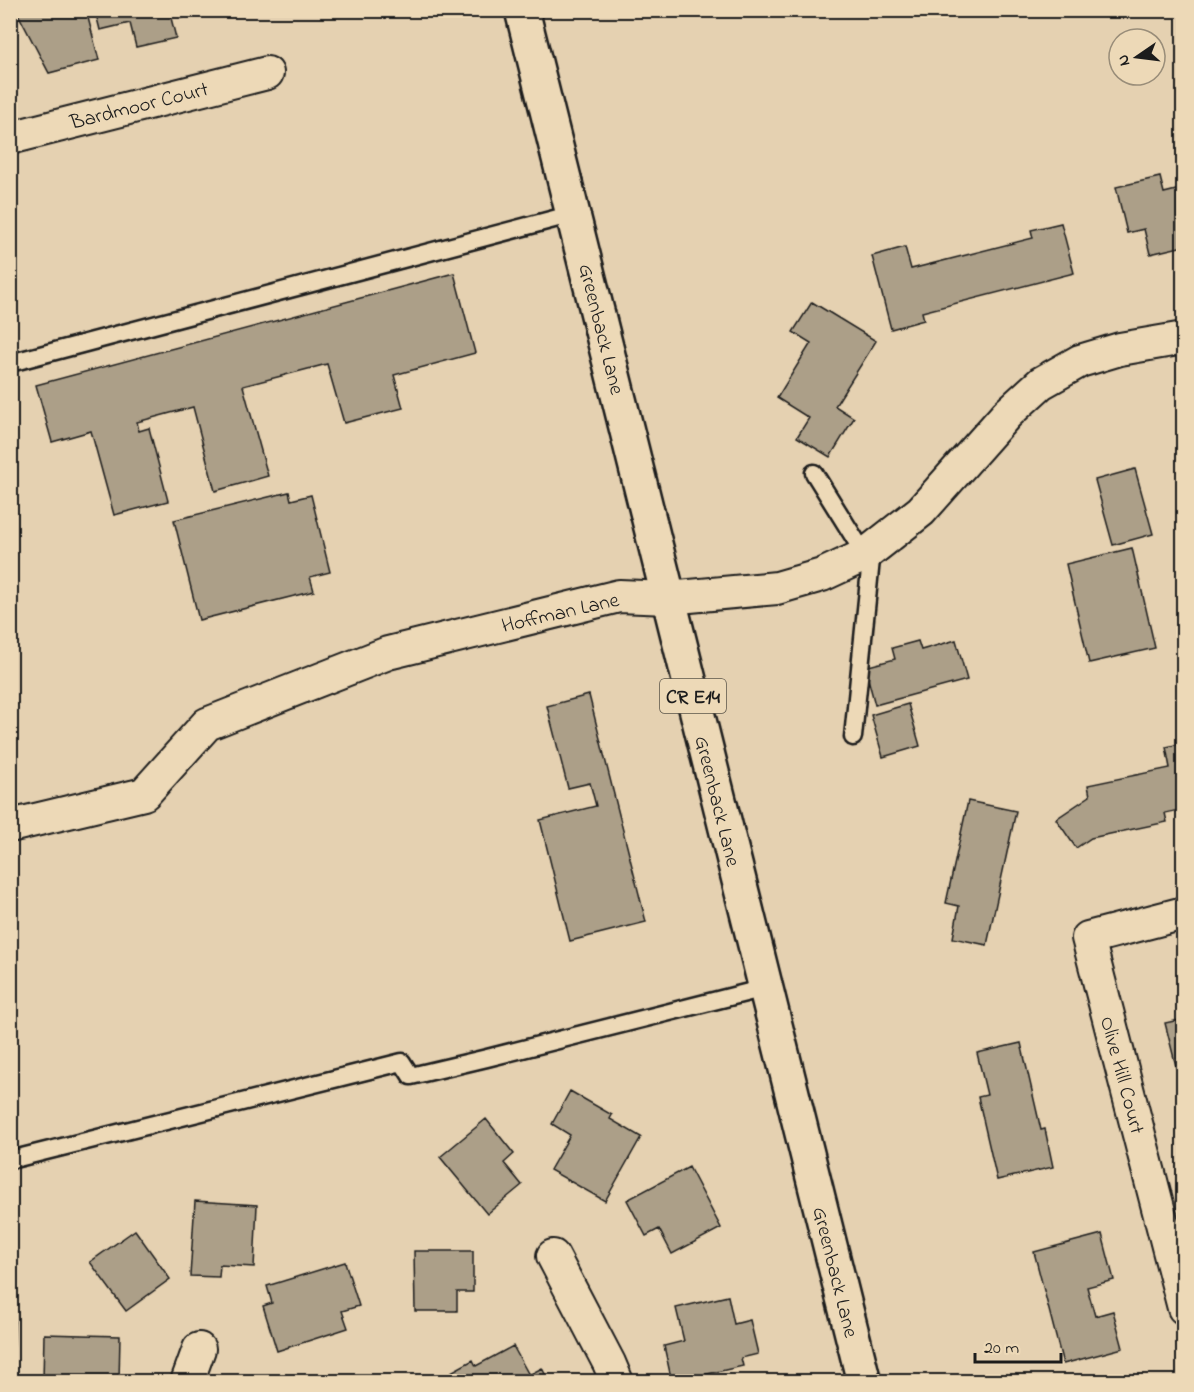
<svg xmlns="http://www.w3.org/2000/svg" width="1194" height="1392" font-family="'Indie Flower',sans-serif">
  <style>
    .building { fill: #ac9f88; stroke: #1c1c1c; stroke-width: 1.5 }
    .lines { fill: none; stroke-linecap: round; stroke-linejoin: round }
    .lane-casing { stroke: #1c1c1c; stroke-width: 21 }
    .street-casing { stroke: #1c1c1c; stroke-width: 36 }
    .primary-casing { stroke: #1c1c1c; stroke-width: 38 }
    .lane { stroke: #edd9b7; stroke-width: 16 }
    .street { stroke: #edd9b7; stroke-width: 32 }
    .primary { stroke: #edd9b7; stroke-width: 33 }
    .labels { text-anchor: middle; stroke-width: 6; stroke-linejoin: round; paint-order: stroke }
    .shield { fill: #edd9b7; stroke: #5b554a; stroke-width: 1.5 }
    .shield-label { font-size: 20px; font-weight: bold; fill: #1c1c1c }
    .street-label { font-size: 21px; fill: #1c1c1c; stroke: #edd9b7 }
  </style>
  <rect width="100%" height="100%" fill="#e5d1b1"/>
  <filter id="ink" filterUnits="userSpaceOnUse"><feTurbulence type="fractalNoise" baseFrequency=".0167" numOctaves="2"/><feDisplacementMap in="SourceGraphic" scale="12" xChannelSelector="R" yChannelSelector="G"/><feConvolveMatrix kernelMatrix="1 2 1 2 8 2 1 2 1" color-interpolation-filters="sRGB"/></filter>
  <g filter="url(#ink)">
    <path class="building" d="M16,10H86L99,60L49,73Z
      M95,10H169L176,38L136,47L130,23L100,30Z
      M178,10H207L181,18Z
      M1160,177L1164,193L1184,188V246L1150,254L1144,229L1127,233L1116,187Z
      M1061,223L1074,273L922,312L924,320L891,329L872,256L905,247L911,269L1033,238L1031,230Z
      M454,273L475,353L394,375L403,408L344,423L327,364L243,386L268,476L215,491L193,407L137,422L139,431L149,428L168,501L114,515L91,431L52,442L36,385Z
      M812,302L876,341L835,406L854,418L830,457L797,437L809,418L777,398L811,343L793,332Z
      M1135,469L1153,534L1113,545L1095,480Z
      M289,492L291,500L311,495L330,572L310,577L314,591L199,620L174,520Z
      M1132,548L1155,648L1089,663L1066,564Z
      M956,640L967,680L875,705L865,667L895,659L892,648L918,641L921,650Z
      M589,695L646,922L570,941L540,820L596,806L590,783L568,788L547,706Z
      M908,704L920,746L883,757L871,715Z
      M1184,743V809L1165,813L1167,822L1091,838L1076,848L1056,819L1090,796L1088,785L1170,768L1166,747Z
      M968,801L1016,811L987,945L953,938L959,906L946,903Z
      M1184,1019V1072L1178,1074L1165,1023Z
      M1021,1043L1041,1130L1045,1129L1053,1167L997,1180L978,1097L987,1095L977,1053Z
      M570,1091L612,1115L610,1119L641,1137L605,1201L550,1170L570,1135L552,1124Z
      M486,1119L514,1154L504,1163L522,1185L487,1214L440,1157Z
      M689,1167L721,1228L672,1254L659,1229L646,1236L627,1200Z
      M195,1201L257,1205L254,1267L220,1265L219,1277L190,1276Z
      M135,1230L170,1279L126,1311L90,1262Z
      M1102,1234L1114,1280L1087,1287L1095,1316L1113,1311L1123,1348L1063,1364L1034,1252Z
      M414,1251H473V1292H457V1311H415Z
      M345,1262L359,1306L342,1311L348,1328L277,1351L263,1306L272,1303L267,1286Z
      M728,1296L734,1324L750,1320L758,1354L741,1358L743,1366L672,1382L664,1346L684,1341L676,1308Z
      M10,1306H15L12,1378H10Z
      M44,1334L120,1336L119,1381L43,1382Z
      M513,1346L529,1375L542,1368L549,1382H456L451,1372L473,1360L476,1366Z"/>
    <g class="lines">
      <g class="lane-casing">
        <path id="lane" d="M10,363L573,214
          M814,473L865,555
          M853,737L872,550
          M10,1160L402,1062L411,1076L487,1058L765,988"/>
      </g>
      <g class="street-casing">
        <path id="street" d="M10,138L267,73
          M10,826L144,794L207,724L388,653L619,596L668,598L777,588L822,575L865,555L921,511L1007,414L1041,383L1080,361L1120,349L1184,338
          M1184,913L1088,938L1184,1308
          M553,1256L609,1363L617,1382
          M187,1382L199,1349"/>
      </g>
      <g class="primary-casing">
        <path id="primary" d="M522,10L864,1382"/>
      </g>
      <use href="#lane" class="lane"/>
      <use href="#street" class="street"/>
      <use href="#primary" class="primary"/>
    </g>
  </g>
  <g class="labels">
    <rect class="shield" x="660" y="679" width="66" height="34" rx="4.5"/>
    <g class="shield-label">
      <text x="693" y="703">CR E14</text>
    </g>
    <g class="street-label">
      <text transform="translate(139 105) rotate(-14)" y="7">Bardmoor Court</text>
      <text transform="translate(602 329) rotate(76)" y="7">Greenback Lane</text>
      <text transform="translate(560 612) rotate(-13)" y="7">Hoffman Lane</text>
      <text transform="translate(718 801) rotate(76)" y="7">Greenback Lane</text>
      <text transform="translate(1123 1075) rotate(75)" y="7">Olive Hill Court</text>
      <text transform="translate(836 1272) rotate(76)" y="7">Greenback Lane</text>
    </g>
  </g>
  <rect width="1194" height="1392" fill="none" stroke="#edd9b7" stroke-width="36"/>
  <rect x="18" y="18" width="1158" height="1356" fill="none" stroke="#1c1c1c" stroke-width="2" filter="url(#ink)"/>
  <g transform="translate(1137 57) rotate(256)"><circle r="28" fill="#edd9b7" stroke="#998d79" stroke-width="1.5"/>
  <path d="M0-4.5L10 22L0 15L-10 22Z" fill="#1c1c1c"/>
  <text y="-9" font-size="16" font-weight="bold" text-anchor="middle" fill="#1c1c1c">N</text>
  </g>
  <path d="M975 1353v9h86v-9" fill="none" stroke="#1c1c1c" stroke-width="3"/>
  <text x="984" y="1353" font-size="18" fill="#1c1c1c" stroke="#edd9b7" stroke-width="4.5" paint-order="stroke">20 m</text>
</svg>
